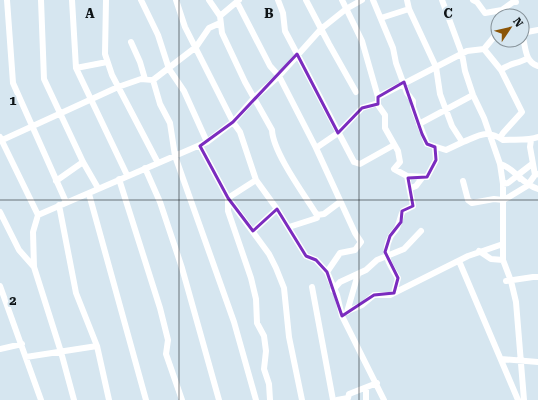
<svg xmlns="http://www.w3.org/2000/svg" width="538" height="400" font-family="'Roboto Serif',serif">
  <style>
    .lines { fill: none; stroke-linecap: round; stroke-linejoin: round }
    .minor { stroke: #fff; stroke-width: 6 }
    .marked { fill: none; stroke: #7b2cbf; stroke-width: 3; stroke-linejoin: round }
    .grid { fill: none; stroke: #0e1417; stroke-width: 1; stroke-opacity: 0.55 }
    .grid-label { font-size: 13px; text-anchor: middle; font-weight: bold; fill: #0e1417; stroke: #d6e6f0; stroke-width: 4; stroke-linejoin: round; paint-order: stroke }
  </style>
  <rect width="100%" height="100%" fill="#d6e6f0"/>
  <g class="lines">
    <path class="minor" d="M7,0L13,83L66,202
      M41,0L44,79L83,162L98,188
      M72,0L76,68L127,175
      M106,0L105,54L112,75L158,163
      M141,0L158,35L169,69L184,91L207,142
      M176,0L185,27L233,122L240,132L256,180L277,209L306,256L316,260L327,272L337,295L342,316L384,400
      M209,0L220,16L222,33L245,82L272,130C273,152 303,193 315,212L317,215L324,214L340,202
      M278,0L283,13L285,31L354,162L360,164L394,145
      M306,0L329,44L356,92
      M342,0L362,41L378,97V105L385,115V128L398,151L400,162L394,169L407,176L427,177L436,160L435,147
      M373,0L393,48L396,63L407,93L413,101V107L427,144L446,150L463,142
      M407,0L409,9L436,67L440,94L452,126L461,140L463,142C480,135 487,129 503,140C514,139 529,141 538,137
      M442,0L462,54L465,71L473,95L484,118L500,164L503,184V260L511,281L516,302L524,400
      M473,0L477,2L485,13L502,10L513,2H516L515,0
      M237,2L270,66L279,76L316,148L355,233L361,242L355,250L340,253L327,272
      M220,16L239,0
      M381,18L409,9
      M522,33L538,30
      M522,34C526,46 524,62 538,66
      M131,42L140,62L145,79
      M484,49L498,32
      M76,68L107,62
      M501,70C509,63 518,64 528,58
      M153,80L160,104L170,123L175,156L234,322L256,400
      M378,97L467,51L484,49L501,70L522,112L503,133L500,138
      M419,124L473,95
      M0,137L38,215
      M531,140L530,147L535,175
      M0,141L118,87L141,79L153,80L196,47L209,28L220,23
      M200,146L228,198L269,254L276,268L284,288L289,337L302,400
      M316,148L338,133L362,108L378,103
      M500,164C515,168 520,183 538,189
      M145,168L160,202L182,268L219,400
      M119,179L160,308L168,340L166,354L182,400
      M520,179L519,174L532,164
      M56,181L83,162
      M463,181L468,200L472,203L494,199L503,200L509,197L527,186L535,175L538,174
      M503,184L508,183L517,176
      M411,188L416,186L422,178
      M89,194L146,400
      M228,198V211L251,278L256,299L257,323L264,336L266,351L264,369L269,384L270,400
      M228,198L256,180
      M59,205L76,293L97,346L109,400
      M0,212L19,250L34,267
      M289,227L317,218V215
      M253,231L277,209
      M479,251L491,259L503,260
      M459,261L518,400
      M506,281L533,277H538
      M0,286L41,400
      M312,287L333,400
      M333,290L340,282L366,270L377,260L404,249L421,231
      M394,293L398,278C389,264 382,254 390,238C391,234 395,232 397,228C400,222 400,216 403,211L413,206L407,176
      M348,311L362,305L374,295H390L468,256L503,244
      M347,312L358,274
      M0,349L22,344
      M26,357L97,346
      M501,359L538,362
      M74,400L61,352L34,267L33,232L38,215L207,142L233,122L254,98L279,76L321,29L346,9L362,0
      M337,400L348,398L349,394L377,383
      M366,400V388"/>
  </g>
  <path class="marked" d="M297,54L338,133L362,108L378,104V97L404,82L422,134L427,144L435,147L436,160L427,177L408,178L413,206L402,211L401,222L390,236L385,252L398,278L394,293L374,295L342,316L327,272L316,260L306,256L277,209L253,231L228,198L200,146L233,122Z"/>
  <path class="grid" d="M179,0V400M359,0V400M0,200H538"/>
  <g class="grid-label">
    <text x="90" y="18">A</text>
    <text x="269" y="18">B</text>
    <text x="448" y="18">C</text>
    <text x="13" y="105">1</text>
    <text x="13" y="305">2</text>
  </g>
  <g transform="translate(510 28) rotate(55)"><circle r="19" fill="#d6e6f0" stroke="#869299"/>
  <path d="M0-3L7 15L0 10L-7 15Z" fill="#8b5507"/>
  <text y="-6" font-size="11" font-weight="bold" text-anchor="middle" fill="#0e1417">N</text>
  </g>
</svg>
